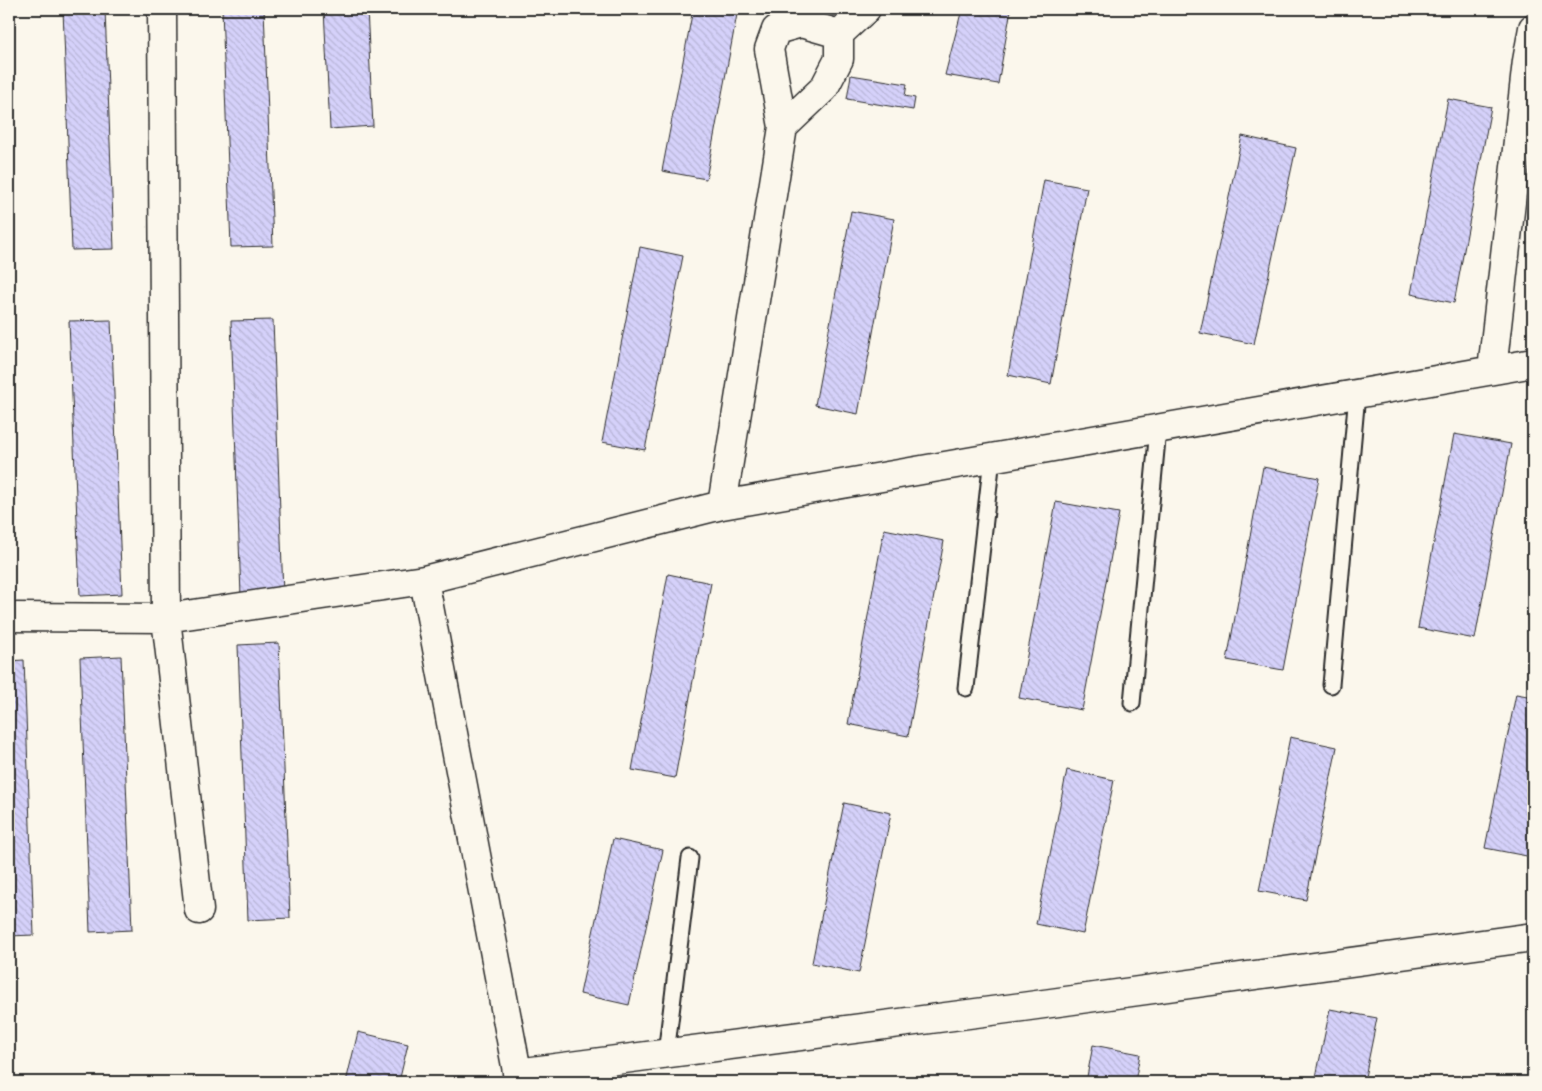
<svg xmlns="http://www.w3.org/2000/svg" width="1542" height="1091" font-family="Mali,sans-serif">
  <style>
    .building { fill: url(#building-back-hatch); stroke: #2b2b2b }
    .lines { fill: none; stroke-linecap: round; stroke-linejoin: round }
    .lane-casing { stroke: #2b2b2b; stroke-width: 19 }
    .street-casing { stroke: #2b2b2b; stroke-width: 31 }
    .lane { stroke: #fbf7ec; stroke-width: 15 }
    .street { stroke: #fbf7ec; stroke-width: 28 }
  </style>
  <defs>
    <pattern id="building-back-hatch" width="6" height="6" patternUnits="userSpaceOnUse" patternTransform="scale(1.25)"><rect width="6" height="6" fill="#d5d1fa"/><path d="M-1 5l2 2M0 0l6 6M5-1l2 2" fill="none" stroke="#b7b4d6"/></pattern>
  </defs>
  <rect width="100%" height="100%" fill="#fbf7ec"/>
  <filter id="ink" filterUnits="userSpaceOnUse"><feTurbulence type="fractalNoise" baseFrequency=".02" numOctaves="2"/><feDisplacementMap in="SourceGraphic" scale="10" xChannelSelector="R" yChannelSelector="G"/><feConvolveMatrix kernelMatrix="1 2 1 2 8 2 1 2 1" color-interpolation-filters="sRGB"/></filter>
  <g filter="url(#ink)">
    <path class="building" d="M63,9H105L114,249L72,250Z
      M222,9H264L273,246L231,247Z
      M324,9H367L373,126L330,129Z
      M693,9H738L706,179L662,171Z
      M962,9H1011L998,84L945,75Z
      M851,75L907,84L905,96L915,98L913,110L847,99Z
      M1448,99L1491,107L1454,303L1411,294Z
      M1242,136L1296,148L1254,344L1200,333Z
      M1044,180L1087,188L1051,384L1008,375Z
      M851,211L894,219L858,414L815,405Z
      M640,247L683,256L645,450L602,442Z
      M111,320L122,594L80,596L69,321Z
      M273,320L283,594L241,596L231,321Z
      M1454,434L1511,444L1475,639L1418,628Z
      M1263,467L1319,478L1283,670L1227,660Z
      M1056,502L1119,513L1082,710L1019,698Z
      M884,529L944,541L908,736L848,724Z
      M668,574L711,583L675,778L632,770Z
      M279,643L290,918L248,920L238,645Z
      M121,656L132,930L90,932L80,658Z
      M24,660L34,935L9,936V661Z
      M1516,694L1533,697L1532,857L1485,848Z
      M1290,737L1337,747L1306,900L1259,891Z
      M1067,770L1114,780L1083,934L1036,924Z
      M844,803L891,813L859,973L812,963Z
      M613,839L663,850L629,1005L580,994Z
      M1330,1009L1377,1018L1364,1082H1315Z
      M358,1032L408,1044L399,1082H346Z
      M1093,1045L1140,1054L1135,1082H1086Z"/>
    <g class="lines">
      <g class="lane-casing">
        <path id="lane" d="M1331,685L1357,394
          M966,688L992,458
          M1132,703L1158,429
          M666,1054L690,858"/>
      </g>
      <g class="street-casing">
        <path id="street" d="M162,9L166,618L199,910
          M839,34L866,9
          M1492,370L1527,61L1533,28
          M722,505L783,127L769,49L776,30L801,23L839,34V59L824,88L783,127
          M424,580L519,1082
          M9,617L166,618L424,580L722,505L1533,363
          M517,1073L1022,1007L1533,937"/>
      </g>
      <use href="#lane" class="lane"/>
      <use href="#street" class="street"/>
    </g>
  </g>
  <rect width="1542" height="1091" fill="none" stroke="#fbf7ec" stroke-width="30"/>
  <rect x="15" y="15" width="1512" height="1061" fill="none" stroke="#2b2b2b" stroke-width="2" filter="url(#ink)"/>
</svg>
